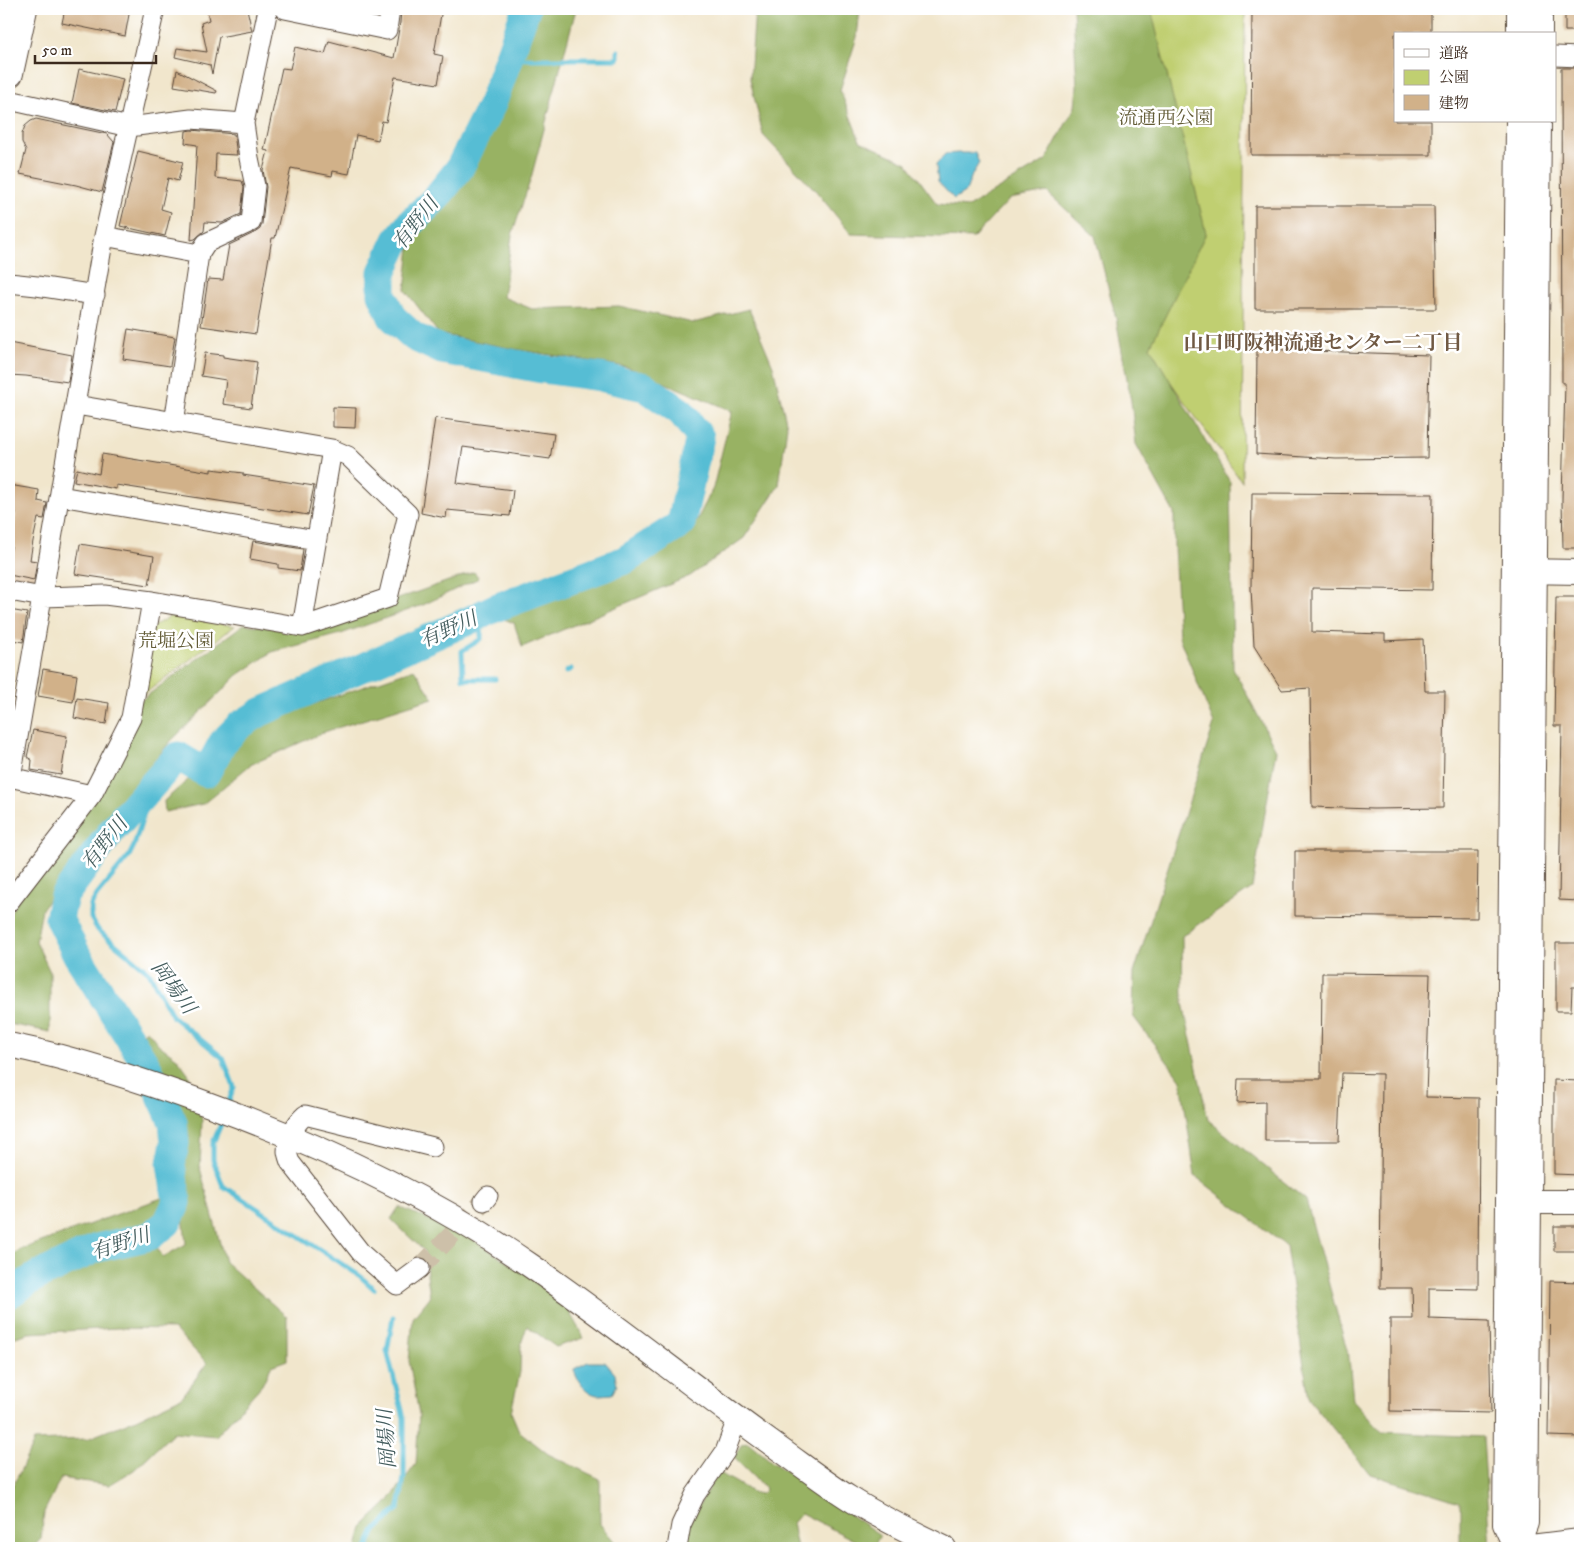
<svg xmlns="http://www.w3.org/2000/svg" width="1589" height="1557" font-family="'IM FELL DW Pica','Noto Serif JP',serif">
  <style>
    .green { fill: #c0cf71; stroke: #7e7c48 }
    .forest { fill: #98b263; stroke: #6a6e40 }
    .water { fill: #56bdd4; stroke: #487479 }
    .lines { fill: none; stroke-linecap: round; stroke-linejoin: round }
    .stream { stroke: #56bdd4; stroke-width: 5 }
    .river { stroke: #56bdd4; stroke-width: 29 }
    .building { fill: #d1b189 }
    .minor-tunnel { stroke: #cdc0a9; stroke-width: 19; stroke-dasharray: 19 9; stroke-linecap: butt }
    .minor-casing { stroke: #564638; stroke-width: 21 }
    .tertiary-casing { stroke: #564638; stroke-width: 26 }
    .primary-casing { stroke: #564638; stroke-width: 30 }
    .minor { stroke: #fff; stroke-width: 19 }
    .tertiary { stroke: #fff; stroke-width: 24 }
    .primary { stroke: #fff; stroke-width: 28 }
    .labels { text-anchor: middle; stroke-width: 5; stroke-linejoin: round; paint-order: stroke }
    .park-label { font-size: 19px; fill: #635c37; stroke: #fff }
    .water-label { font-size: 20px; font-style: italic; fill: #445d5e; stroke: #fff }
    .neighbourhood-label { font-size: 20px; font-weight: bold; fill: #705943; stroke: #fff }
  </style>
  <rect width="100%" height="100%" fill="#fff"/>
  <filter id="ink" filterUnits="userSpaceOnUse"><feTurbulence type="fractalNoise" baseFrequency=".02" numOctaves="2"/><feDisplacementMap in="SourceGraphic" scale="10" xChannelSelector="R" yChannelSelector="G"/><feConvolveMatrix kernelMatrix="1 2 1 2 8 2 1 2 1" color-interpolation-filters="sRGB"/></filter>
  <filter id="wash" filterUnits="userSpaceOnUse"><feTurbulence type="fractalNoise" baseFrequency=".0096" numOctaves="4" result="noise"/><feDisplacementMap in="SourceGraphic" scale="20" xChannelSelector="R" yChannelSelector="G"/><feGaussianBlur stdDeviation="1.12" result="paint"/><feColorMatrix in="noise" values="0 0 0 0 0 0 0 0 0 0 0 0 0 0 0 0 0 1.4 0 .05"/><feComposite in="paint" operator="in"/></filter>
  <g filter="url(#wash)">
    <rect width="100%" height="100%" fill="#f1e6cc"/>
    <path class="green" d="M1090,9H1245L1242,482L1129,324Z
      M173,615L235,626L139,698L153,626Z"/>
    <path class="forest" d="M536,9H576L531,178L512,235L503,297L532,309L619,306L693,323L749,309L773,366L787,426L779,485L744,538L690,576L522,647L514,623L499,617L638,561L691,532L713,488L732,411L627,367L514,349L439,334L405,290L410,247L446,198L505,104Z
      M755,9H860L857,37L840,90L860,141L907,163L937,204L968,207L1046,160L1075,107L1077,87L1073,9H1151L1206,233L1150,347L1230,482L1233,668L1276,750L1252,888L1182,936L1183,1003L1208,1120L1306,1200L1349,1358L1353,1400L1382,1432L1483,1437L1490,1548H1460V1502L1370,1474L1309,1399L1286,1246L1195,1176L1181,1080L1133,1016L1134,973L1214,724L1179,637L1174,547V513L1136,444L1131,401L1116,318L1095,236L1047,192L1010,199L973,238L851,234L816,191L763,135L750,79Z
      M474,572L479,578L423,605L341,634L272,652L238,675L169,743L88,845L42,909L36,942L50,972V1032L9,1024V917L13,908L137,703L244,624L304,632Z
      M414,669L433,698L324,732L250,765L203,804L165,812L164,801L248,727Z
      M147,1030L159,1045L177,1058L188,1073L202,1120L200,1168L225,1262L287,1317V1360L271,1366L262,1385L216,1436L174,1432L134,1470L109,1485L61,1478L44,1512L41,1539L32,1548H9V1491L18,1476L34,1441L87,1439L134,1420L182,1397L207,1363L174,1329L118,1328L29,1333L9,1339V1256L22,1249L167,1196L174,1224L155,1244L163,1257L186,1244L178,1164L189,1136L177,1111L137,1038Z
      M399,1207L466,1235L526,1274L567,1308L584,1338L556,1347L527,1326L521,1344L520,1372L511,1412L519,1431L548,1454L600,1479V1524L617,1545V1548H357L362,1527L387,1503L416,1464L419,1414L409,1361L413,1318L430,1297L424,1251L391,1219Z
      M748,1442L772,1462L880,1535L873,1548H869L801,1513L792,1523L797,1548H683L686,1528L718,1472L754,1493L762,1494L766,1489L734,1458L742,1443Z"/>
    <path class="water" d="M958,153H975L979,163L972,175L966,191L954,199L938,182L936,165L945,154Z
      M588,1362H605L615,1374L617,1385L612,1394C608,1394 603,1395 599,1395C587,1395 576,1380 574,1369Z"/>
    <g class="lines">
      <path class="stream" d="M508,59H618V51
        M477,617L481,625V639L462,651L463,679H495
        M566,672L571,669
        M153,784L134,846L129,856L97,895L91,905V918L98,930L149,972L173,1017L223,1058L234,1087L228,1104
        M224,1117L213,1143V1160L223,1186L360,1276L374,1289
        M367,1548L375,1531L399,1508L404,1477V1418L387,1351L393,1317"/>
      <path class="river" d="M9,1294L37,1276L97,1248L150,1236L167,1223L177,1202L171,1164L175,1143L173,1122L147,1066L77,955L59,919L64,896L114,828L178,756L206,773L223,742L240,725L261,712L468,621L495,608L625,560L681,524L700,437L681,412L645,387L600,377L542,369L442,350L414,337L392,317L382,294V272L397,240L411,222L436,198L459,169L492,104L526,9"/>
    </g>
    <g id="blocks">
      <path class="building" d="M65,9H130L125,36L62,23Z
        M217,9H247L252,31L219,37L212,74L210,65L175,57L177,48L207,52L201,23L209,20L207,11Z
        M401,9H442L434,54L443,56L438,84L395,77L386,122L382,121L378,140L356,135L349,174L333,171L332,176L291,168L275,238H272L256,334L201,326L208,279L223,280L229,245L256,232L260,229L262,224L266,187L263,170L268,151L264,150L282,68L290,69L295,47L325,54L329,41L394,58L400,23Z
        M1252,9H1431V34H1395V121H1431V155H1251Z
        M1565,9H1580V31H1565Z
        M1561,68H1580V548H1563L1562,500L1565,383H1562Z
        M79,69L123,79L115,112L72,103Z
        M177,70L217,91L216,93L174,86Z
        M36,119L107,134L114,142L102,192L76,185L20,174L26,150L22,142V134L25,126L31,121Z
        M191,130L234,134L237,155L216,154L215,178L242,181L244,187L241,214L222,223L205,222L204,231L195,239L191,240L197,145L185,143L186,131Z
        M138,151L183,162L178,181L168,178L161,209L171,212L165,236L120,226Z
        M1255,206H1434L1436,309H1255Z
        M128,329L175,337L170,366L123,359Z
        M9,343L72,355L68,382L26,376L9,375Z
        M1257,349L1429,355L1427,458L1336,459L1256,454Z
        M205,353L223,355V357L257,362L251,408L223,404L226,380L201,376Z
        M333,407L356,408L355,428L333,427Z
        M435,418L554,434L550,459L463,447L457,483L513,490L510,516L447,510L446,518L421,513Z
        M102,454L211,472V469L243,473V475L314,486L308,515L116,485V489L74,481L77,469L99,474Z
        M9,485L39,490L38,501L47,503L44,519L38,518L33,541L30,560L37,561L34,580L9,575V561L16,513L9,512Z
        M1252,493L1433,494L1432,590L1312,588V632L1385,634V641L1423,639L1425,691H1445L1443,808L1373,809L1312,807L1310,688L1282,690L1254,646L1251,588Z
        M253,541L303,549L300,571L278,568V564L250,559Z
        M80,544L154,556L149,585L75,574Z
        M1556,597H1580V901L1559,900L1562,726H1554Z
        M9,610L27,613L23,642L9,639Z
        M43,669L77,675L73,702L38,696Z
        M77,698L109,703L106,724L74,718Z
        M33,730L67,736L61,775L31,770L32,760L27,757Z
        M1295,851H1478L1477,918L1295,916Z
        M1556,943H1580V987H1572L1571,1011H1556Z
        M1322,973L1430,974L1426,1097L1479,1098L1478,1289L1429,1288V1319L1489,1321L1491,1413L1390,1411V1319H1413L1412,1288H1380L1382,1074L1342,1073L1339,1141H1265V1102L1237,1103L1238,1079H1321Z
        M1554,1080L1580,1081V1175L1554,1174Z
        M1554,1226H1580V1251H1554Z
        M1550,1281L1580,1282V1437L1548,1436Z"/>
    </g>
  </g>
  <g filter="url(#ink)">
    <use href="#blocks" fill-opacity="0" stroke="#564638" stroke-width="1"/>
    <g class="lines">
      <path class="minor-tunnel" d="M420,1268L484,1201"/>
      <g class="minor-casing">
        <path id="minor" d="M285,9L387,30L390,9
          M1555,56L1580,57
          M9,100L129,127L191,119L244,123
          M104,236L199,254L174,423
          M199,254L206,243L251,222L255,186L249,158L244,123L268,9
          M9,283L37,286L95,295
          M60,496L316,540
          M9,591L43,597L105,595L152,601L302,627L388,598L408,514L348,456L332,449L76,405
          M302,627L332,449
          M9,777L92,795
          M11,778L104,236L155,9
          M9,902L92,795L131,718L152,601
          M484,1201L488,1196
          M420,1268L397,1285L362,1254L290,1162C289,1159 287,1154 287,1151C287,1138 296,1123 305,1115L433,1147
          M677,1548L681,1525L695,1495L725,1452L737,1419"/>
      </g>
      <g class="tertiary-casing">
        <path id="tertiary" d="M1519,34V9
          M1540,34V9
          M1520,571L1580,572
          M9,1045C78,1059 144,1081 210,1105C322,1146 433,1198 531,1266C616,1324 695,1389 778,1448C802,1465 825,1483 849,1498C879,1517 912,1533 944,1548
          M1513,1202H1580
          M1516,1548L1505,1524L1518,121
          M1516,1548L1526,1523L1539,121
          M1523,1548L1580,1541"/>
      </g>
      <g class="primary-casing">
        <path id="primary" d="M9,73L23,9"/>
      </g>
      <use href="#minor" class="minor"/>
      <use href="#tertiary" class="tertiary"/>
      <use href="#primary" class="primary"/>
    </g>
  </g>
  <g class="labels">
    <g class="park-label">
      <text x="1166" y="124">流通西公園</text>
      <text x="176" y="647">荒堀公園</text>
    </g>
    <g class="water-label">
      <text transform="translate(415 223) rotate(-52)" y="7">有野川</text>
      <text transform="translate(448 629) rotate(-24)" y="7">有野川</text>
      <text transform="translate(104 843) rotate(-52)" y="7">有野川</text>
      <text transform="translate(174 987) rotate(54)" y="7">岡場川</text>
      <text transform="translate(120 1243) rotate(-18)" y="7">有野川</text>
      <text transform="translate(386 1439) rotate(-94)" y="7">岡場川</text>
    </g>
    <g class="neighbourhood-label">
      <text x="1323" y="349">山口町阪神流通センター二丁目</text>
    </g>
  </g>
  <rect width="1589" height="1557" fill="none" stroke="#fff" stroke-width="30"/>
  <rect x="1394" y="32" width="162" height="90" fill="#ffffff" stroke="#b1aaa5"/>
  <rect x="1404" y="49" width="25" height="8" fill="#ffffff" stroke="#b1aaa5"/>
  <text x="1439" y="58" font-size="15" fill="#3b2a1e">道路</text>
  <rect x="1404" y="70" width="25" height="15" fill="#c0cf71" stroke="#b1aaa5"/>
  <text x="1439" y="82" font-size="15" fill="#3b2a1e">公園</text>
  <rect x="1404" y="95" width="25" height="15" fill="#d1b189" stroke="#b1aaa5"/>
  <text x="1439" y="108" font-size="15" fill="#3b2a1e">建物</text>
  <path d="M35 55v8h121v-8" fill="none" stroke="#3b2a1e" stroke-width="2.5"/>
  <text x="42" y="55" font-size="15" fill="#3b2a1e" stroke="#ffffff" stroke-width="4" paint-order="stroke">50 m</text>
</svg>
